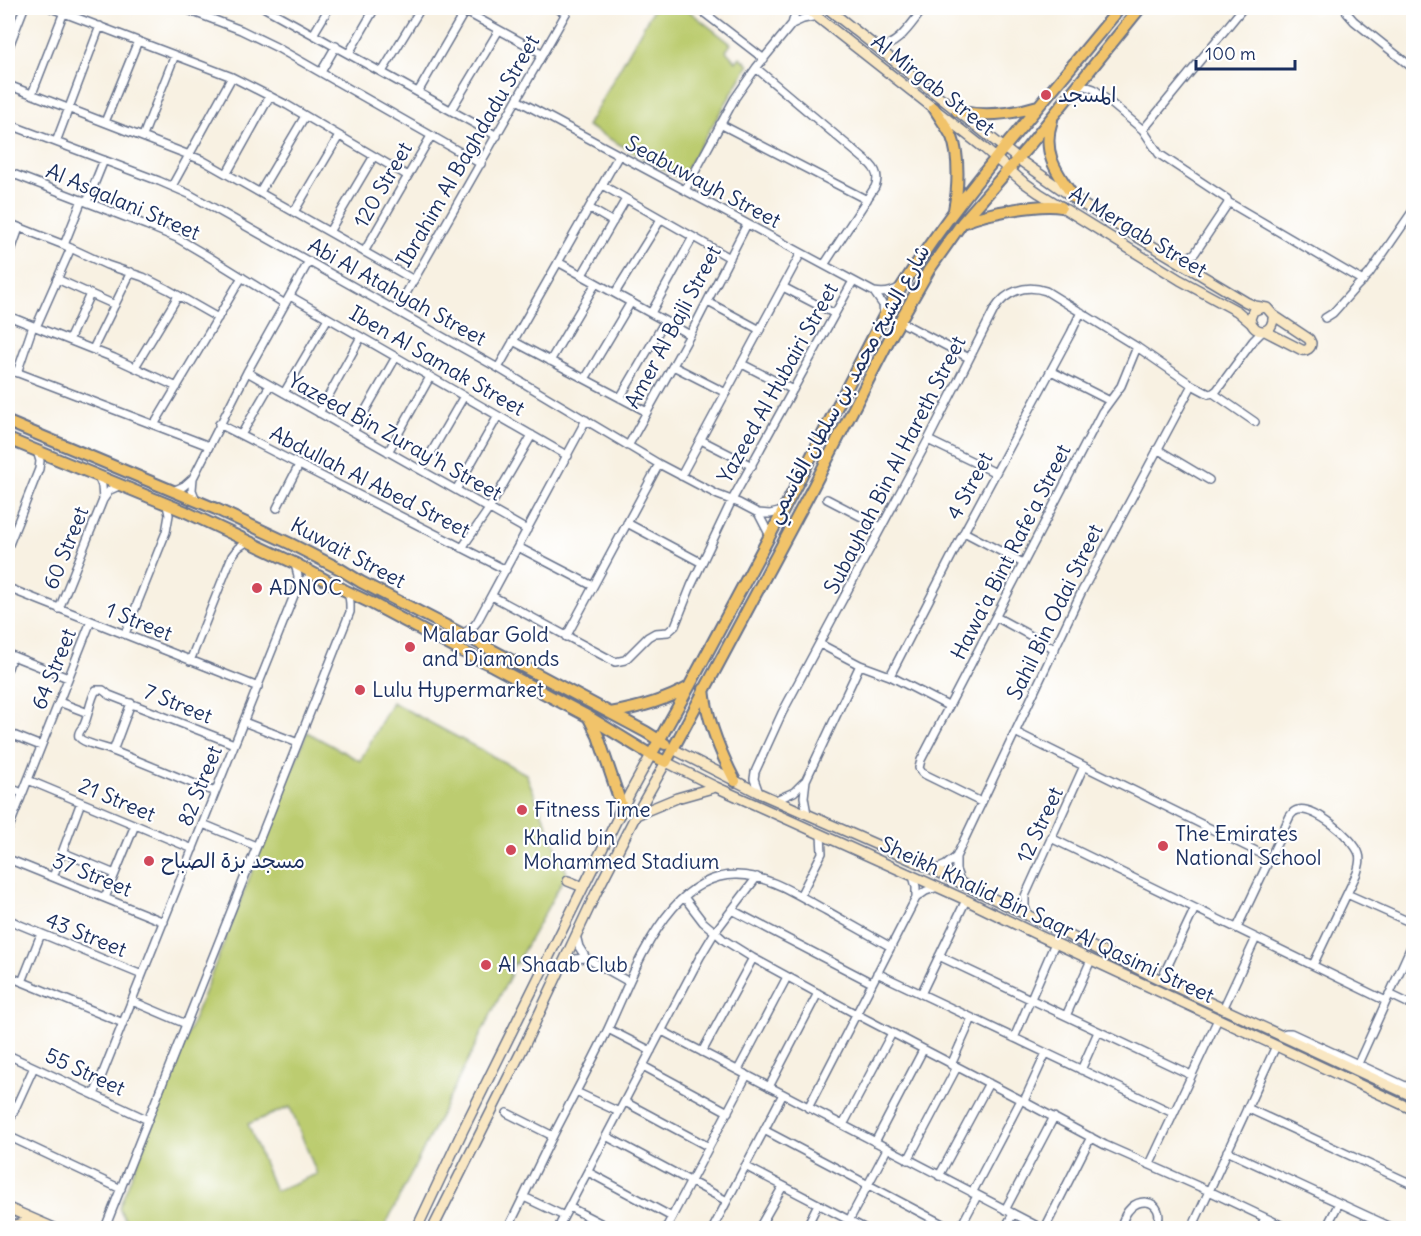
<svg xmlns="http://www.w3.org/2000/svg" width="1421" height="1236" font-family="Delius,'Playpen Sans Arabic',sans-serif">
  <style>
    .green { fill: #bccc6f; stroke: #6c7e66; stroke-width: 1.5; fill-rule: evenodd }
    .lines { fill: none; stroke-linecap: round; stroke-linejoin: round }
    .street-casing { stroke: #68738c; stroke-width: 10 }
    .secondary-casing { stroke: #68738c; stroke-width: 12 }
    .primary-casing { stroke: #68738c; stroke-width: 14 }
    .street { stroke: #fff; stroke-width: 7 }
    .secondary { stroke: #f9e7c3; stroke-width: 9 }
    .primary { stroke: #f1c36a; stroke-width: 10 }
    .poi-dot { fill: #d1495b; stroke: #fff; stroke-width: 2 }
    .labels { text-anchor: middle; stroke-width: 4.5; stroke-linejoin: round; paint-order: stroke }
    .street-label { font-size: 21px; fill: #1b2f5e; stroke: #fff }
    .poi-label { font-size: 21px; fill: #1b2f5e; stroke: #fff; text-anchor: start }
  </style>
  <rect width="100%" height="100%" fill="#fff"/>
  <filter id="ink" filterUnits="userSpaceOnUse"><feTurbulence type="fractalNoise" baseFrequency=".0167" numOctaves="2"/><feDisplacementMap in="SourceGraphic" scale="12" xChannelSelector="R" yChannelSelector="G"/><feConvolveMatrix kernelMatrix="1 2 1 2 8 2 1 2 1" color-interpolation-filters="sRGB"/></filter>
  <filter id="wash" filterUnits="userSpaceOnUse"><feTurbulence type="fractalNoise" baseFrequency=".008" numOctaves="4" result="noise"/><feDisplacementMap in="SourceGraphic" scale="24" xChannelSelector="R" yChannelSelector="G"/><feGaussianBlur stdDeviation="1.35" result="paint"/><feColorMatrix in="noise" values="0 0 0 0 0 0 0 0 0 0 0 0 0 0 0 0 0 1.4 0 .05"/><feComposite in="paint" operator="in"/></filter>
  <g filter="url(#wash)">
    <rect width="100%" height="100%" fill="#f8f1e2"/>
    <path class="green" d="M654,8H685L731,44L726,51L736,62L740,57L749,65L680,179L587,126Z
      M392,702L526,774L567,873L516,964L514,963L509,973L511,974L384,1228H130L119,1208L307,732L360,761ZM290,1107L317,1174L275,1191L248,1124Z"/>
  </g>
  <g filter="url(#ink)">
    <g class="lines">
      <g class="street-casing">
        <path id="street" d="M51,8L232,77L287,105L408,176
          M183,8L241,30L276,47L481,164
          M265,8L497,136
          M459,8L543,54
          M556,8L566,13
          M698,8L764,59
          M1346,8L1347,13L1354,21L1414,69
          M792,24L803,19L817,16
          M314,33L329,8
          M877,47C898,48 912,22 924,8
          M8,49L24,8
          M349,53L375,8
          M756,68L870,164C877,171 879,178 875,187L824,265
          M321,72L336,46
          M382,72L421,8
          M8,85L202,160L414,280
          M1076,87L1085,86L1094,89L1143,130L1159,154L1227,199L1228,202L1227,205L1195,253L1187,258L1177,261
          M418,92L465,11
          M32,94L64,12
          M517,100L874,292C884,294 892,293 900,287
          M451,110L499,30
          M105,122L138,41
          M8,124L159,181L189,194L498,368L659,464L718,495L739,503L758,513L770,514L783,511
          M720,124L867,200
          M1143,130L1243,8
          M143,136L175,55
          M56,142L100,26
          M8,172L146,225L177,238L206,255L285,304
          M227,173L270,96
          M602,185L730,258
          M172,186L232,77
          M685,190L735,98L756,68L792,24L794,17L795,8
          M260,192L305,116
          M87,202L104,160
          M1228,202L1363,281
          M589,208L613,222
          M294,212L339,136
          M8,223L64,245L107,265L143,277L167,289L218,318
          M329,232L374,156
          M64,245L82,200
          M364,252L431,136
          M8,259L19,228
          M558,262L690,335
          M582,275L626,199
          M57,279L115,305
          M783,287L835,314
          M874,292L883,305L884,316
          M615,293L661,219
          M290,296L568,456
          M708,302L760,330
          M396,311L569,8
          M651,313L693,237
          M8,316L114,358L177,387
          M1325,318L1333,313L1357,286L1369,274L1414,209
          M899,321L969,358
          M36,327L71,248
          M69,340L90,294
          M513,341L647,412
          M93,349L131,272
          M550,361L596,283
          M742,364L793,390
          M673,366L726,393
          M135,367L178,296
          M498,368L619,155
          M8,369L209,446
          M1051,371L1110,401
          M247,372L527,530
          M17,373L33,326
          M585,379L631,302
          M284,393L328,318
          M1213,393L1255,422
          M620,398L665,321
          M319,413L361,337
          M219,424L506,570
          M154,425L242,277
          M353,432L396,357
          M241,435L270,385
          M701,440L752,466
          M928,440L996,473
          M628,446L690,335L747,224
          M1157,449L1209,480
          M388,452L430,377
          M421,470L464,396
          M98,476L102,486L103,500
          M681,476L801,253
          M193,478L192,490L196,500
          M456,490L498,416
          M173,491L184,486L193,478L247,372L309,261
          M827,499L881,527
          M277,508L299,465
          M758,513L770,536
          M627,523L702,563
          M964,532L1023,563
          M8,547L39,469L40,461L37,451
          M518,547L593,586
          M462,548L489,509L532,435
          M8,588L258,687
          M297,588L303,581L316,574
          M492,596L615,662L625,660L648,637L655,633L668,632L675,626L691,586L732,500L853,281
          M59,609L103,500L110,490L121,485
          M996,617L1055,649
          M125,634L166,532L169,515L167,505
          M462,634L472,628L477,622L586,420
          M566,637L659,464
          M820,644L860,665L890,676L948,706
          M8,654L68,678
          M190,661L232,556L238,548L248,541
          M8,668L12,656
          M890,676L964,532L1071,333L1081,312
          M59,702L88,713
          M244,722L298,743
          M1015,732L1270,858
          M8,733L41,746
          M113,751L131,703
          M28,780L193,849
          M8,787L22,793
          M215,792C179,778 144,763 108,749C102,747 81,742 79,737C77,732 82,729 84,725C89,714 90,700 96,690H103L109,695L234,744
          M759,793L754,779L755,772L782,713L928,440L994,310C1006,291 1025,284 1046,291L1137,347L1192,385L1209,394L1213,393L1217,390L1253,341L1263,331
          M776,800L794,792L804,782
          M981,802L922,773L919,768L921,760L1102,412L1121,386L1137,347
          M807,814L804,797L806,780L860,665
          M203,824L256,846
          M8,830L91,621
          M1051,838L1386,1001
          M62,852L115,874
          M8,859L164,922
          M934,870L946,865L956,857
          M913,876L916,887V898
          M53,877L81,802
          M961,883L956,870V857L1081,593L1192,385
          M1347,894L1414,924
          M800,896L822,853L821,835
          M684,897L703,922L715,932L724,940L753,958L856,1014L1021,1100L1105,1145L1209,1191L1287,1228
          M105,898L135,825
          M732,910L872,983
          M1029,917L1025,907V896L1084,766
          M8,920L12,921L18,924L142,975
          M1237,928L1290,816C1293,813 1293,811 1298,810C1314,806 1354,838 1359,854C1361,860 1359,866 1357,873L1313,965
          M576,935L579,947L586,958L629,982
          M939,956L1191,1075
          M563,964L574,959L586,958
          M877,973L1173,1113
          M8,976L123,1023
          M1161,980L1195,908
          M22,982L41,934
          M921,994L966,900
          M1389,994L1414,1006
          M132,1001L186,1024
          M1223,1009L1256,938
          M1066,1016L1091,960
          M608,1029L651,1051
          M662,1031L1041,1228
          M1279,1035L1286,1033H1291L1414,1090
          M1014,1038L1055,943
          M702,1052L753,958
          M8,1055L148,1120
          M951,1065L972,1018
          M643,1066L728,1112
          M1356,1068L1414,940
          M738,1070L787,977
          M1081,1070L1098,1032
          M769,1087L818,993
          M576,1092L619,1112
          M94,1095L297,588L298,576L295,564
          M1024,1101L1046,1053
          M625,1102L709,1147
          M808,1108L916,898L926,891L938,887
          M1247,1108L1414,1185
          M507,1113L553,1136
          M8,1124L34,1067
          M843,1125L892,1033
          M764,1130L950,1228
          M8,1136L121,1189
          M606,1136L727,1201
          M875,1142L923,1050
          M1227,1151L1393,1228
          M908,1160L957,1067
          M1150,1164L1218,1019
          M745,1166L864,1228
          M588,1172L672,1217
          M939,1176L989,1083
          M972,1193L1021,1100
          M524,1197L564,1216
          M569,1207L610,1228
          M1005,1210L1054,1117
          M105,1228L350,612C350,606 351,596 346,592
          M508,1228C524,1197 538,1165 554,1134C572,1099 591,1064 608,1029C627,988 643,943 673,908C689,890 709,875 735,875C768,874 799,896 827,911C848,923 870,935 891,947
          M558,1228L700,957L715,932L757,877
          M666,1228L747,1075
          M713,1228L783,1094
          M759,1228L783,1186
          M806,1228L818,1204
          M845,1228L887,1149
          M960,1228L977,1196
          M1005,1228L1013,1214
          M1045,1228L1091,1137
          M1121,1228C1128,1189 1170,1198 1156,1228
          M1192,1228L1276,1046
          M1260,1228L1265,1218
          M1326,1228L1339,1203"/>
      </g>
      <g class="secondary-casing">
        <path id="secondary" d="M806,8L984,148L1022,181L1039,193L1180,280L1237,311L1251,323
          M827,8L1018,159L1084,205L1246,302L1255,306L1267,308L1273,315C1275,334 1254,337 1250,319L1253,311L1260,308
          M1265,331L1302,350C1307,351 1311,348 1311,343L1309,339L1273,315
          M673,749L759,793L934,870L1161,980L1414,1097
          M636,815L677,798L716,787
          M568,881L583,887
          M8,1208L54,1228
          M15,1225L24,1223L36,1228
          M417,1228L463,1130L630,793L651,755
          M433,1228L525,1044L596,893L636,815L666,762L716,787L966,900L1040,936L1414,1110"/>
      </g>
      <g class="primary-casing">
        <path id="primary" d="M934,108C940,118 947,127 952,137C960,157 958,190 954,210
          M957,111C984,117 1012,114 1038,106
          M1052,120C1041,153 1057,173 1075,199
          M965,222C985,213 1041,203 1061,207
          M8,422L216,509L291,544L340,569L361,582L462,634L646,732L665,744
          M8,439L186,512L294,563L344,590L371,603L459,650L493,666L589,717L651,755L666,762L811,491L890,338L929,270L962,223L1028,147L1140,8
          M704,689C707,721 720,752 735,781
          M610,713C638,708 665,701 689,687
          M589,718L598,736L619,798L622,807L619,814
          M651,755L689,687L783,511L884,316C922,250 969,190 1018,131C1052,90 1086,49 1120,8"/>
      </g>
      <use href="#street" class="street"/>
      <use href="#secondary" class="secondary"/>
      <use href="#primary" class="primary"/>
    </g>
  </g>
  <g class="poi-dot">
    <circle cx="1046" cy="95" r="6"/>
    <circle cx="257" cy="588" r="6"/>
    <circle cx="410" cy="647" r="6"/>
    <circle cx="360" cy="690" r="6"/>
    <circle cx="522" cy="810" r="6"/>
    <circle cx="1163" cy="846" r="6"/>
    <circle cx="511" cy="850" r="6"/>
    <circle cx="149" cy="861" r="6"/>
    <circle cx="486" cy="965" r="6"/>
  </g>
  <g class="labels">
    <g class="street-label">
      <text transform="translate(933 85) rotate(38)" y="7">Al Mirgab Street</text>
      <text transform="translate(468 151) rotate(-60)" y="7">Ibrahim Al Baghdadu Street</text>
      <text transform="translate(703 182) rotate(28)" y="7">Seabuwayh Street</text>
      <text transform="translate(383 185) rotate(-60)" y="7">120 Street</text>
      <text transform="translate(123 202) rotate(23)" y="7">Al Asqalani Street</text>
      <text transform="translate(1138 232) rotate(31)" y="7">Al Mergab Street</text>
      <text transform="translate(397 292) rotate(29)" y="7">Abi Al Atahyah Street</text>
      <text transform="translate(673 327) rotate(-62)" y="7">Amer Al Bajli Street</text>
      <text transform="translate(437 361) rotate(30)" y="7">Iben Al Samak Street</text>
      <text transform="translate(778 383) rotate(-61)" y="7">Yazeed Al Hubairi Street</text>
      <text transform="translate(848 384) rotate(-61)" y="7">شارع الشيخ محمد بن سلطان القاسمي</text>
      <text transform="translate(395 437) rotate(29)" y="7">Yazeed Bin Zuray'h Street</text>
      <text transform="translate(895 465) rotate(-63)" y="7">Subayhah Bin Al Hareth Street</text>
      <text transform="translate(370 482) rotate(27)" y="7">Abdullah Al Abed Street</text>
      <text transform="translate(970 486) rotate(-62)" y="7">4 Street</text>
      <text transform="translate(66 548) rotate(-68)" y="7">60 Street</text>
      <text transform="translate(1011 552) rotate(-63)" y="7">Hawa'a Bint Rafe'a Street</text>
      <text transform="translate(348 553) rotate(28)" y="7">Kuwait Street</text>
      <text transform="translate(1055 612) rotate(-64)" y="7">Sahil Bin Odai Street</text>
      <text transform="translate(139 622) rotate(22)" y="7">1 Street</text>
      <text transform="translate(54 669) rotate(-68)" y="7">64 Street</text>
      <text transform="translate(178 704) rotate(22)" y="7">7 Street</text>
      <text transform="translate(200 786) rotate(-68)" y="7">82 Street</text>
      <text transform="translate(117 800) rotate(23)" y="7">21 Street</text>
      <text transform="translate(1040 825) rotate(-65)" y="7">12 Street</text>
      <text transform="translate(92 875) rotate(22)" y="7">37 Street</text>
      <text transform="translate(1047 920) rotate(25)" y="7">Sheikh Khalid Bin Saqr Al Qasimi Street</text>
      <text transform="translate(86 935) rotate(22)" y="7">43 Street</text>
      <text transform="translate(85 1072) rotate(25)" y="7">55 Street</text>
    </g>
    <g class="poi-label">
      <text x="1058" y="102">المسجد</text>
      <text x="269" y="595">ADNOC</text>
      <text x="422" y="642">Malabar Gold<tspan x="422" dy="24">and Diamonds</tspan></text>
      <text x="372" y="697">Lulu Hypermarket</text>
      <text x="534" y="817">Fitness Time</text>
      <text x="1175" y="841">The Emirates<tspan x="1175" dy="24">National School</tspan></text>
      <text x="523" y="845">Khalid bin<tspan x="523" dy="24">Mohammed Stadium</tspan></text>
      <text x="161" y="868">مسجد بزة الصباح</text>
      <text x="498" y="972">Al Shaab Club</text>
    </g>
  </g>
  <rect width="1421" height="1236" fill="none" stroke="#fff" stroke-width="30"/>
  <path d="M1196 60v9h99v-9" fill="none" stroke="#1b2f5e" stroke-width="3"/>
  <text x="1205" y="60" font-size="18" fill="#1b2f5e" stroke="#ffffff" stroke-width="4.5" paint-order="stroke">100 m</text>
</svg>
